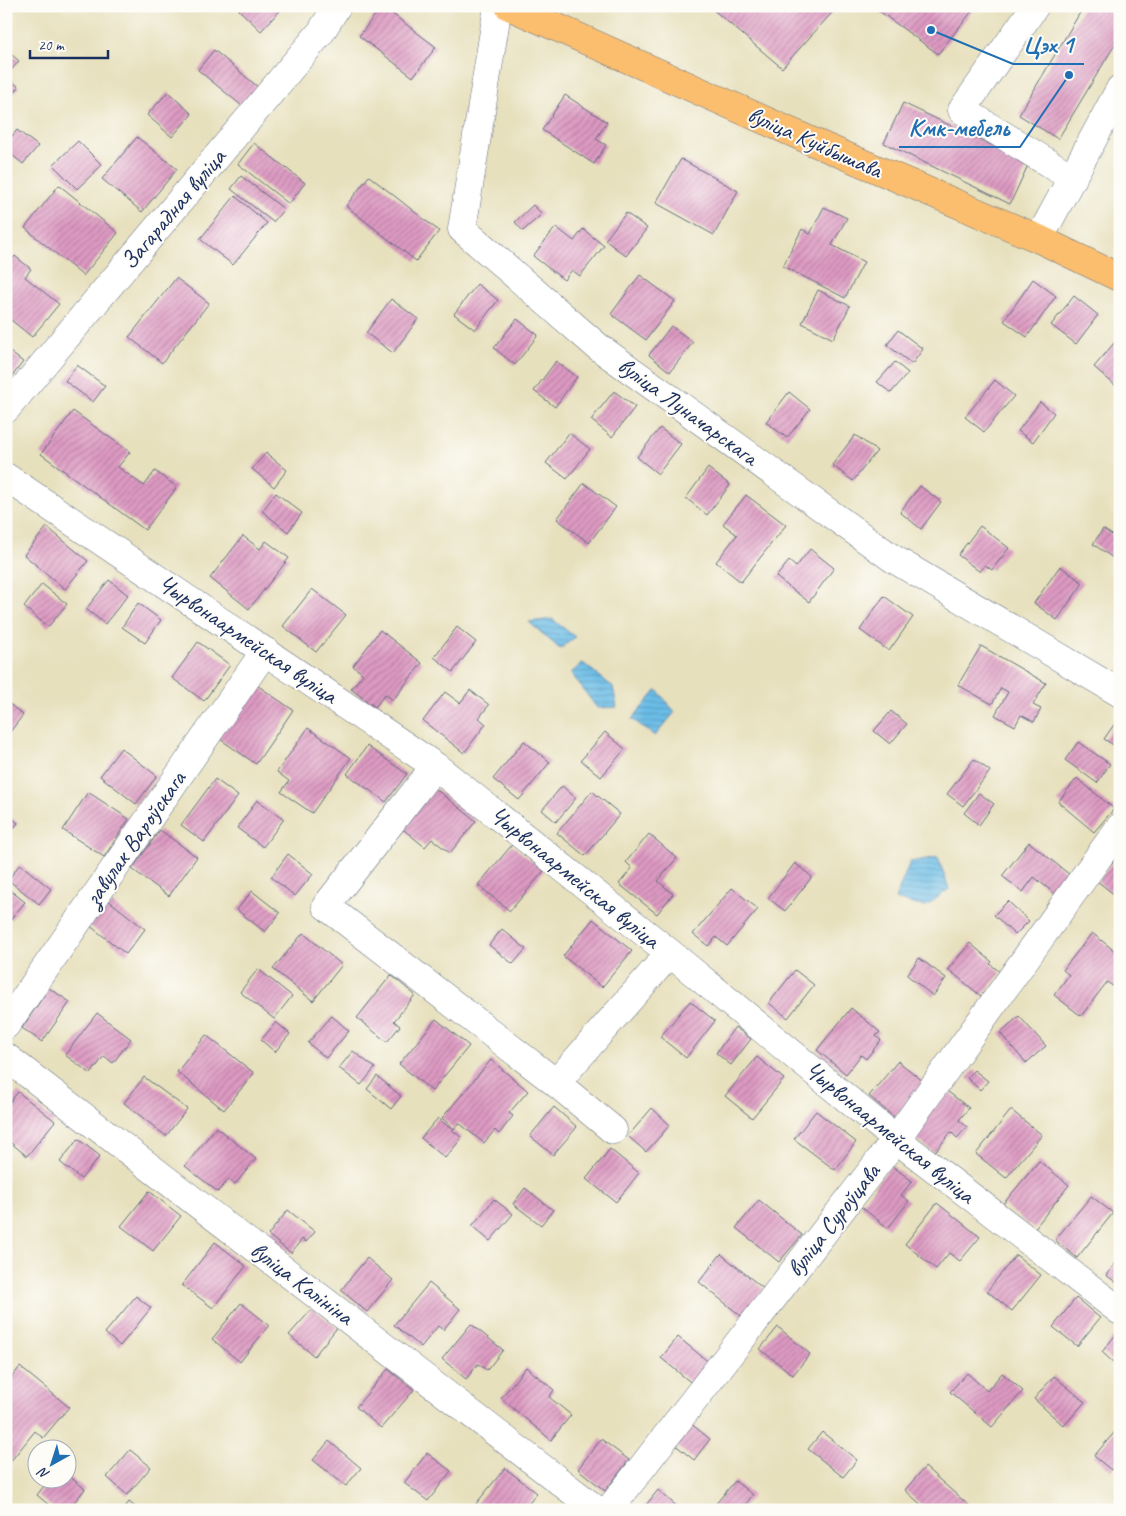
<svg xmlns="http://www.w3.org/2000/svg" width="1126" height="1516" font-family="Caveat,sans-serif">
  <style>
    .water { fill: url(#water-rules); stroke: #4376a2 }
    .building { fill: url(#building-hatch) }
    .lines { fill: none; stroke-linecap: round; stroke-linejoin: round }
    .minor-casing { stroke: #626d7f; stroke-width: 29 }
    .major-casing { stroke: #626d7f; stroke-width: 29 }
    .minor { stroke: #fff; stroke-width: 28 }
    .major { stroke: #fbbe6e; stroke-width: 28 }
    .labels { text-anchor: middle; stroke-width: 4; stroke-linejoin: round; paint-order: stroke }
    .street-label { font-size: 24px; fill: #1b2f5e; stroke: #fdfcf7 }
    .leader { fill: none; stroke: #1f6fb2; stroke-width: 2 }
    .callout-dot { fill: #1f6fb2; stroke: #fdfcf7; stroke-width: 2 }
    .callout-label { font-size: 25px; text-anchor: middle; font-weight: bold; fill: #1f6fb2; stroke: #fdfcf7; stroke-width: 4; stroke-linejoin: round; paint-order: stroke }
  </style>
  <defs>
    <pattern id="water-rules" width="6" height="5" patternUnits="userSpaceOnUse" patternTransform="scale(1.25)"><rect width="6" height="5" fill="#6bbde7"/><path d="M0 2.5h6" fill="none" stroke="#579abe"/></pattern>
    <pattern id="building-hatch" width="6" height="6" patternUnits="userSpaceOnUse" patternTransform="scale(1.25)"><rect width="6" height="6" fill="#de9ac2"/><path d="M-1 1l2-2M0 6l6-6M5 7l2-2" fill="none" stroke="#b37ea1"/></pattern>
  </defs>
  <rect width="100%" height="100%" fill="#fdfcf7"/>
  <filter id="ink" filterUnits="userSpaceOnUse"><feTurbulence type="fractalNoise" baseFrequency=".02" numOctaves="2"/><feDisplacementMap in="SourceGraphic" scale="10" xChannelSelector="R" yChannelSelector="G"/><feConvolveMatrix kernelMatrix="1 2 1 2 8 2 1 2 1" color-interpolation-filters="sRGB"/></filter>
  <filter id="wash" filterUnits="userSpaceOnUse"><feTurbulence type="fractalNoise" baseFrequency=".0096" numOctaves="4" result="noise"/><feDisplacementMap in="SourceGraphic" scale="20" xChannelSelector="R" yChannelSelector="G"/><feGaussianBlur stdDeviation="1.12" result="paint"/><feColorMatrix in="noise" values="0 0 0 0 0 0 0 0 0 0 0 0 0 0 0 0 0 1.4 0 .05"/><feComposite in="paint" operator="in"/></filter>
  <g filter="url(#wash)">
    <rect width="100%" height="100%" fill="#e7e0bd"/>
    <path class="water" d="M552,619L575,637L560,649L529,622Z
      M583,663L613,687L617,707L597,708L571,673Z
      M657,690L675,712L655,736L632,719Z
      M938,857L949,889L925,907L895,899L910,862Z"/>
    <g id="blocks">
      <path class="building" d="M242,6H284L261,31L239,10Z
        M382,6L436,47L413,77L359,36Z
        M709,6H838L782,68Z
        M872,6H976L938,54Z
        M1084,6H1120V36L1058,139L1019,115Z
        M6,50L19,61L6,76Z
        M214,50L258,87L242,106L198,70Z
        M6,76L19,87L6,102Z
        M168,92L192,114L172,137L147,115Z
        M565,95L607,122L596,139L606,145L594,164L542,130Z
        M903,103L1029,163L1010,204L884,143Z
        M17,130L38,146L23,164L6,150V143Z
        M137,137L177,169L142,212L102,179Z
        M78,141L102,165L77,189L53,165Z
        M254,143L305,183L289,204L238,164Z
        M681,159L738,191L714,235L656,203Z
        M241,176L284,209L273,222L231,189Z
        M369,176L439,231L416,261L346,206Z
        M59,185L118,233L83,276L25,228Z
        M235,196L267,223L233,265L200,239Z
        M533,205L542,214L523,231L515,222Z
        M824,207L847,218L832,245L864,262L845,298L783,266L802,229L810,234Z
        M626,213L647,228L626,256L605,240Z
        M556,227L574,241L583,229L604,246L580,276L572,270L564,280L533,256Z
        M15,256L31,269L25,277L59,304L32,337L6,316V267Z
        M640,275L675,301L646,340L611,314Z
        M176,278L209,303L162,363L129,337Z
        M1033,279L1056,296L1027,337L1004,321Z
        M477,284L498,300L475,330L454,314Z
        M818,290L850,306L833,339L802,323Z
        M1074,296L1098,315L1076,344L1051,325Z
        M391,299L418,319L393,353L366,333Z
        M517,319L538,335L515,365L494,348Z
        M671,326L693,342L670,372L649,355Z
        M898,330L923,349L912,364L887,345Z
        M1120,336V381L1116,386L1094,367Z
        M6,349L23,362L9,380L6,378Z
        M556,361L577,377L555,407L534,391Z
        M895,362L908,373L891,393L877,382Z
        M77,365L105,386L93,402L65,381Z
        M995,380L1014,396L984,432L965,417Z
        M614,391L635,407L612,437L591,420Z
        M789,392L810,409L787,438L766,422Z
        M1040,402L1054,413L1033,442L1018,431Z
        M73,411L130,452L118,467L144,486L155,471L177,487L145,530L41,454Z
        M660,428L681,444L658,474L637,457Z
        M569,433L590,449L567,479L546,463Z
        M855,435L877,451L853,481L832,465Z
        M266,453L287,470L274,487L252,469Z
        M708,468L730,485L707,515L686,498Z
        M584,483L616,507L589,543L557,519Z
        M920,486L941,502L921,529L900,512Z
        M276,493L302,513L288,532L262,511Z
        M746,495L786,525L741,582L716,562L737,535L723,524Z
        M980,526L1009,548L992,570L985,565L980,572L958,555Z
        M47,527L88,561L65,589L24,555Z
        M1103,529L1120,540V548L1113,558L1093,544Z
        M243,536L260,549L266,541L289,558L249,609L210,578Z
        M810,549L834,568L809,602L776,577L789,561L796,567Z
        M1060,566L1083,583L1057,620L1034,603Z
        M109,580L128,595L105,624L86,609Z
        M42,584L67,604L48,627L24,607Z
        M312,589L346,615L316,652L283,626Z
        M884,596L913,617L889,651L860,630Z
        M138,603L161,620L145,643L122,627Z
        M457,627L476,642L453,672L434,657Z
        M380,630L422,663L393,700L385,694L375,707L351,689L363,674L353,666Z
        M198,642L230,665L204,701L172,678Z
        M981,646L1046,683L1033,705L1041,709L1034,722L1021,715L1015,726L995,715L1008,692L1001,688L992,704L958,685Z
        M254,683L293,710L256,764L217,737Z
        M470,690L489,705L479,718L486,724L464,753L423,721L445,692L460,703Z
        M6,701L23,715L6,737Z
        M891,711L907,724L890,744L874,731Z
        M1118,719L1120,720V749L1104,739Z
        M308,728L351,758L312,813L281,792L289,781L277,772Z
        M605,732L625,749L601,777L581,760Z
        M524,741L550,762L519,800L493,779Z
        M1078,742L1110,764L1097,783L1065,760Z
        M367,746L407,774L386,802L347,774Z
        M121,748L157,776L136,804L100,776Z
        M974,759L990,771L963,806L947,794Z
        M1077,778L1114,809L1094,832L1058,802Z
        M215,779L238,796L204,842L181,825Z
        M432,786L476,821L450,853L432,839L425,847L399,826Z
        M562,786L576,798L556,822L542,810Z
        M592,791L620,814L585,856L557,833Z
        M88,792L129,819L104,857L63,830Z
        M979,793L994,804L979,825L964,813Z
        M257,800L284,819L263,847L237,828Z
        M6,814L18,823L6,837Z
        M160,830L197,857L169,896L132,869Z
        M649,834L677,858L658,881L673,894L657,914L619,884L632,868L626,862Z
        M1029,842L1070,875L1055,894L1034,877L1023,892L1002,876Z
        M512,845L544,871L510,911L478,885Z
        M288,854L313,874L295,896L271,877Z
        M1117,857L1120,859V899L1097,881Z
        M795,863L812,877L785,911L768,898Z
        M20,864L51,889L39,904L8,880Z
        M6,887L25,902L11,919L6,916Z
        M732,888L758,909L727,946L716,937L708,946L693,934Z
        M252,891L280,913L265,932L237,910Z
        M108,900L145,929L126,954L89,925Z
        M1008,901L1029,921L1015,935L994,915Z
        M593,919L632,951L602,987L563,956Z
        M502,929L526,949L513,964L489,945Z
        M303,933L342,965L313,1001L273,969Z
        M1092,933L1120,955V986L1117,989L1107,982L1081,1016L1054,995L1069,975L1063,970Z
        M970,943L992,962L990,964L1001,973L981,996L948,969Z
        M919,958L946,978L933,996L907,975Z
        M258,969L292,996L274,1019L240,992Z
        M795,970L814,985L788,1018L769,1003Z
        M391,975L415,995L394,1021L400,1026L387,1042L357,1018Z
        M49,988L70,1002L42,1042L22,1028Z
        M690,1001L715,1021L686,1058L660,1037Z
        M851,1008L880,1032L876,1036L881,1040L866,1059L861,1055L846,1074L817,1050Z
        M97,1013L131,1039L113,1063L104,1056L91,1074L65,1055Z
        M332,1016L349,1031L326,1058L308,1043Z
        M1019,1016L1046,1046L1026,1063L1000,1033Z
        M436,1019L469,1046L432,1091L399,1064Z
        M276,1022L290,1034L275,1052L261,1040Z
        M735,1027L751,1039L731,1065L716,1053Z
        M206,1035L254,1073L224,1110L177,1072Z
        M353,1051L375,1068L361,1085L339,1068Z
        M757,1057L784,1079L752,1118L725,1096Z
        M491,1060L528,1091L509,1113L513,1116L499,1134L495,1130L484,1143L459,1123L454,1129L442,1118Z
        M898,1061L924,1082L895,1118L869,1096Z
        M974,1070L988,1081L980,1090L967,1078Z
        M377,1076L401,1096L391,1109L367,1089Z
        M144,1077L187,1109L166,1136L124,1103Z
        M947,1091L969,1108L959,1120L967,1127L957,1138L951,1132L934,1153L912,1135Z
        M18,1092L55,1121L27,1156L6,1139V1107Z
        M554,1107L577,1127L553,1155L530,1136Z
        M652,1108L670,1125L646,1152L628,1136Z
        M1011,1110L1042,1135L1006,1178L976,1154Z
        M816,1111L856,1142L835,1170L794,1139Z
        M438,1118L462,1138L445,1158L421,1138Z
        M216,1127L256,1159L235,1184L229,1179L218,1192L185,1166Z
        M78,1139L100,1156L81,1179L60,1162Z
        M610,1149L639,1173L616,1202L586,1179Z
        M1039,1161L1069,1185L1034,1229L1003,1204Z
        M891,1165L912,1181L901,1195L909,1201L888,1228L860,1206Z
        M525,1188L553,1210L541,1225L513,1204Z
        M149,1191L181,1216L153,1251L121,1226Z
        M1091,1196L1113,1213L1077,1258L1055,1240Z
        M494,1199L513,1214L490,1241L472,1226Z
        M759,1200L802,1235L779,1262L736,1228Z
        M937,1203L980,1237L960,1261L949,1253L936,1269L905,1244Z
        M288,1210L315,1232L306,1242L302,1239L291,1253L268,1235Z
        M215,1242L246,1266L213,1308L182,1285Z
        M721,1254L764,1289L741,1316L699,1282Z
        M1016,1255L1041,1275L1012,1311L987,1291Z
        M367,1258L393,1280L367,1312L341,1290Z
        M1120,1258V1285L1106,1275Z
        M429,1283L460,1309L443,1330L438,1326L421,1347L394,1325Z
        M136,1296L151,1308L120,1346L105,1333Z
        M1076,1298L1100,1318L1077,1346L1053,1327Z
        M241,1303L269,1325L240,1362L212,1339Z
        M313,1308L337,1328L314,1356L289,1335Z
        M471,1324L503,1350L487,1370L478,1364L466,1379L442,1359Z
        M778,1327L810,1354L793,1375L760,1349Z
        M1118,1332L1120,1358L1115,1364L1102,1352Z
        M678,1337L711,1364L694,1385L661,1358Z
        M20,1367L69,1407L43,1438L35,1431L6,1467L8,1412L6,1384Z
        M526,1367L554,1390L549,1397L571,1415L551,1440L501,1398Z
        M388,1369L414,1390L381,1428L356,1407Z
        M967,1373L987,1391L1002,1373L1023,1391L992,1427L950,1392Z
        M1054,1376L1085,1402L1064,1426L1034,1399Z
        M690,1423L710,1439L694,1460L673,1443Z
        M1120,1426V1459L1111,1470L1094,1456Z
        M822,1432L857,1460L843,1477L808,1449Z
        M601,1439L629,1460L605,1491L578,1469Z
        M329,1441L361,1468L346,1486L313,1460Z
        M130,1450L151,1467L127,1495L107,1477Z
        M427,1453L451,1471L428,1501L404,1483Z
        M925,1467L974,1510H927L905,1490Z
        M505,1468L537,1493L524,1510H481L475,1505Z
        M68,1475L85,1489L68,1510H55L37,1495L50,1478H68Z
        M735,1481L753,1495L741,1510H719L714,1506Z
        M658,1490L681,1510H642Z
        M129,1502L139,1510H123Z"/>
    </g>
  </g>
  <g filter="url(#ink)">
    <use href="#blocks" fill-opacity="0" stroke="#626d7f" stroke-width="1"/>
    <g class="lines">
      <g class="minor-casing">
        <path id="minor" d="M498,6L462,229L597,346L892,558L1120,693
          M1035,6L962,110L1073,178
          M1039,239L1120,89
          M6,409L321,32L337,6
          M6,477L435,766L670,953L896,1139L1120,1311
          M435,766L326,906L556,1083L613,1130
          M6,1025L265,651
          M6,1057L597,1510
          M556,1083L670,953
          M609,1510L896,1139L1120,827"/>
      </g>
      <g class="major-casing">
        <path id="major" d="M509,6L811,141L1039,239L1120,278"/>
      </g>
      <use href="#minor" class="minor"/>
      <use href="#major" class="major"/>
    </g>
  </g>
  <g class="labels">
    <g class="street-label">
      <text transform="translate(815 142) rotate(24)" y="8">вуліца Куйбышава</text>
      <text transform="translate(173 209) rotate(-50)" y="8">Загарадная вуліца</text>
      <text transform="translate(688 411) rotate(36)" y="8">вуліца Луначарскага</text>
      <text transform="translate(248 639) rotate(34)" y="8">Чырвонаармейская вуліца</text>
      <text transform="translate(135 838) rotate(-55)" y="8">завулак Вароўскага</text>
      <text transform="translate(575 877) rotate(39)" y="8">Чырвонаармейская вуліца</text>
      <text transform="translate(890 1132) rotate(39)" y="8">Чырвонаармейская вуліца</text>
      <text transform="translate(833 1220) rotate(-52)" y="8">вуліца Суроўцава</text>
      <text transform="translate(302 1283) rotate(37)" y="8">вуліца Калініна</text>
    </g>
  </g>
  <path class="leader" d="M931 30L1013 64H1084M1069 75L1020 147H899"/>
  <g class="callout-dot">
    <circle cx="931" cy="30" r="5"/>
    <circle cx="1069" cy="75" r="5"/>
  </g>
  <g class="callout-label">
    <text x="1048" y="53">Цэх 1</text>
    <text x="959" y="136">Кмк-мебель</text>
  </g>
  <rect width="1126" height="1516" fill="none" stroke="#fdfcf7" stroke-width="25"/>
  <g transform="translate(52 1464) rotate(219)"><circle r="24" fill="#fdfcf7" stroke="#a3aaba"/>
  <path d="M0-4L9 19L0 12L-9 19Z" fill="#1f6fb2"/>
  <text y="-8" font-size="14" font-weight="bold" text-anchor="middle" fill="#1b2f5e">N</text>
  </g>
  <path d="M30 50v8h78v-8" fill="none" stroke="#1b2f5e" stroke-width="2.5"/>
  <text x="38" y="50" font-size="15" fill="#1b2f5e" stroke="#fdfcf7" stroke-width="4" paint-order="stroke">20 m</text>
</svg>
